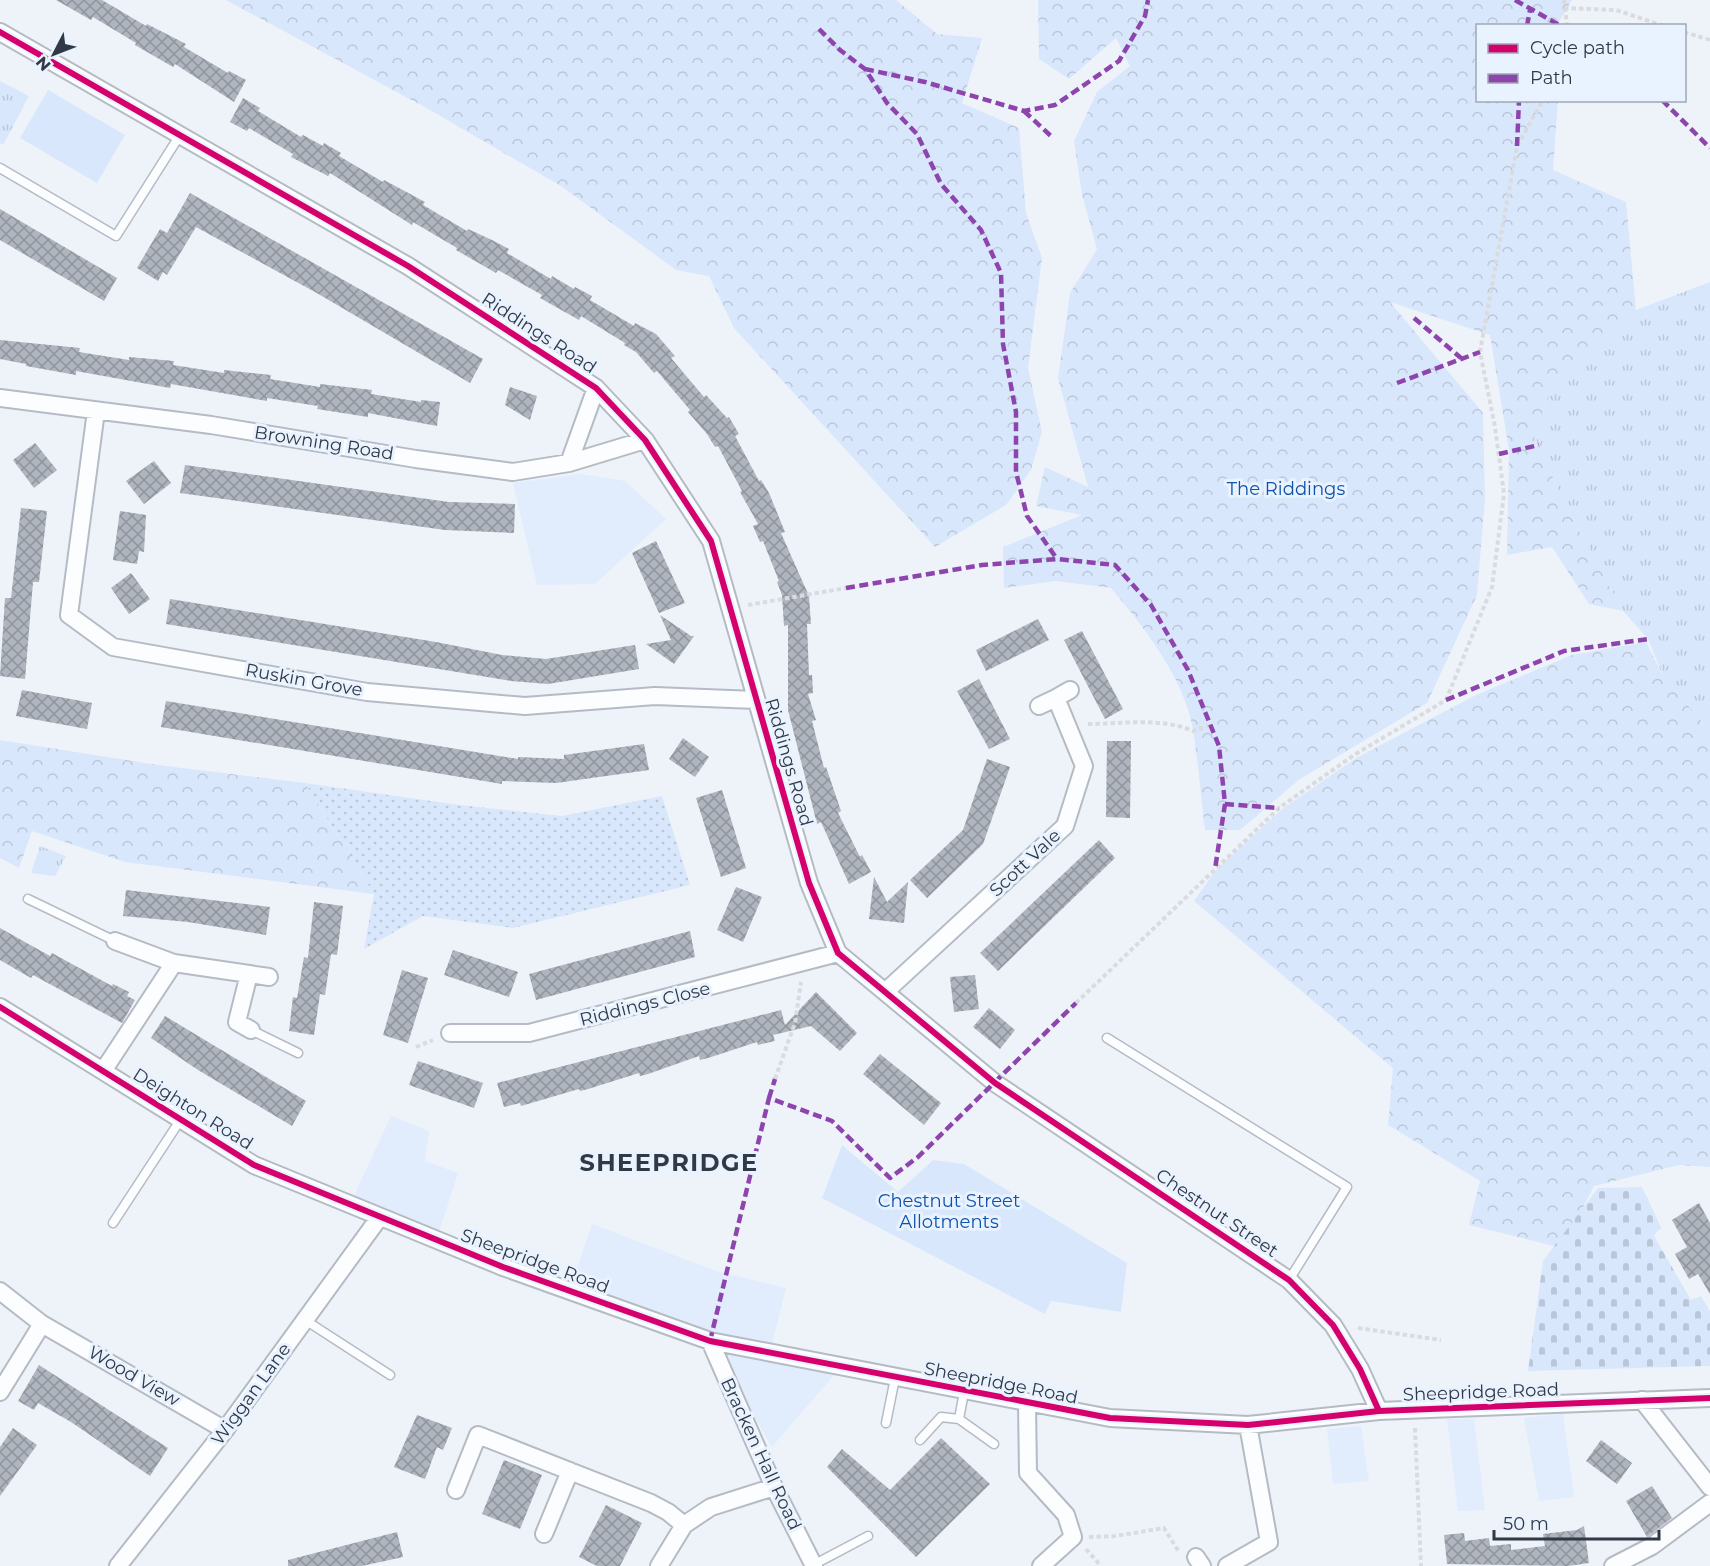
<svg xmlns="http://www.w3.org/2000/svg" width="1710" height="1566" font-family="Montserrat,sans-serif">
  <style>
    .built { fill: #e1ecfc }
    .grass { fill: url(#grass-dots) }
    .forest { fill: url(#forest-crowns) }
    .cemetery { fill: url(#cemetery-stones) }
    .park { fill: url(#park-tufts) }
    .garden { fill: #d9e7fc }
    .building { fill: url(#building-cross-hatch) }
    .lines { fill: none; stroke-linecap: round; stroke-linejoin: round }
    .lane-casing { stroke: #b5bbc4; stroke-width: 11 }
    .street-casing { stroke: #b5bbc4; stroke-width: 20 }
    .path { stroke: #dadbde; stroke-width: 4; stroke-dasharray: 4.5 3; stroke-linecap: butt }
    .lane { stroke: #fcfdfe; stroke-width: 8 }
    .street { stroke: #fcfdfe; stroke-width: 16 }
    .quiet { stroke: #8e44ad; stroke-width: 4.5; stroke-dasharray: 9 4.5; stroke-linecap: butt }
    .cycleway-casing { stroke: #e9f2ff; stroke-width: 10 }
    .cycleway { stroke: #d6006c; stroke-width: 6 }
    .labels { text-anchor: middle; stroke-width: 6; stroke-linejoin: round; paint-order: stroke }
    .street-label { font-size: 18px; fill: #313946; stroke: #e9f2ff }
    .park-label { font-size: 18px; fill: #0f52aa; stroke: #e9f2ff }
    .district-label { font-size: 24px; font-weight: bold; letter-spacing: 1.5px; fill: #313946; stroke: #e9f2ff }
  </style>
  <defs>
    <pattern id="grass-dots" width="8" height="8" patternUnits="userSpaceOnUse" patternTransform="scale(1.5)"><rect width="8" height="8" fill="#d9e7fc"/><path d="M2 2h.1M6 6h.1" fill="none" stroke="#bbc7d9" stroke-width="1.8" stroke-linecap="round"/></pattern>
    <pattern id="forest-crowns" width="20" height="18" patternUnits="userSpaceOnUse" patternTransform="scale(1.5)"><rect width="20" height="18" fill="#d9e7fc"/><path d="M2 6a3 3 0 1 1 6 0M12 15a3 3 0 1 1 6 0" fill="none" stroke="#bbc7d9"/></pattern>
    <pattern id="cemetery-stones" width="16" height="16" patternUnits="userSpaceOnUse" patternTransform="scale(1.5)"><rect width="16" height="16" fill="#d9e7fc"/><path d="M2 7V4a2 2 0 0 1 4 0v3zM10 15v-3a2 2 0 0 1 4 0v3z" fill="#bbc7d9"/></pattern>
    <pattern id="park-tufts" width="24" height="20" patternUnits="userSpaceOnUse" patternTransform="scale(1.5)"><rect width="24" height="20" fill="#d9e7fc"/><path d="M3 7l-1-3M5 7V3M7 7l1-3M15 17l-1-3M17 17v-4M19 17l1-3" fill="none" stroke="#bbc7d9"/></pattern>
    <pattern id="building-cross-hatch" width="8" height="8" patternUnits="userSpaceOnUse" patternTransform="scale(1.5)"><rect width="8" height="8" fill="#afb5be"/><path d="M0 0l8 8M0 8l8-8" fill="none" stroke="#8f949c"/></pattern>
  </defs>
  <rect width="100%" height="100%" fill="#eef3fa"/>
  <path class="built" d="M581,474L625,481L666,519L595,584L537,585L513,483Z
    M391,1116L429,1131L425,1161L458,1173L439,1232L353,1198Z
    M592,1224L716,1271L786,1288L769,1356L834,1375L772,1447L751,1411L714,1334L572,1283Z
    M1563,1414L1574,1497L1539,1501L1524,1418Z
    M1447,1419H1474L1485,1510L1458,1511Z
    M1361,1426L1369,1481L1333,1484L1327,1429Z"/>
  <path class="grass" d="M305,783L459,805L562,816L662,796L690,885L513,928L423,916L364,949L374,894Z"/>
  <path class="forest" d="M226,0H896L937,34L982,38L962,103L1019,128L1026,213L1042,258L1028,368L1042,432L1031,470L1006,505L935,547L734,328L709,276L676,270L561,186L430,110Z
    M1038,0H1572L1557,25L1478,26V100L1558,101L1553,170L1626,202L1636,310L1559,375L1533,434L1570,514L1623,611L1589,604L1552,547L1507,555L1509,450L1490,335L1390,302L1483,413L1485,499L1477,595L1427,703L1300,779L1240,830H1205C1201,797 1198,762 1193,730C1185,679 1143,626 1111,588L1056,581L1004,588L1003,547L1082,515L1036,506L1045,467L1088,487L1058,378L1070,293L1097,249L1082,195L1074,141L1097,92L1130,66L1116,38L1069,79L1039,59Z
    M1646,642L1663,676L1710,731V1167L1679,1165L1594,1186L1562,1248L1469,1225L1480,1181L1388,1125L1393,1068L1194,901L1216,870L1281,810L1356,758L1476,695L1572,655Z
    M0,740L158,765L305,783L374,894L125,862L32,831L19,868L0,858Z"/>
  <path class="cemetery" d="M1642,1187L1661,1227L1654,1236L1691,1300L1701,1296L1710,1311V1366L1528,1371L1543,1261L1598,1188Z"/>
  <path class="park" d="M0,81L29,96L3,145L0,143Z
    M1710,282V731L1663,676L1648,639L1623,611L1570,514L1533,434L1559,375L1636,310Z
    M40,846L66,856L55,876L31,873Z"/>
  <path class="garden" d="M48,90L125,135L97,183L20,138Z
    M842,1145L898,1192L933,1160L964,1164L1127,1263L1121,1312L1051,1301L1045,1314L822,1198Z"/>
  <path class="building" d="M56,0H102L146,26L147,24L186,44L184,47L228,73L229,71L246,80L234,102L175,64L173,67L135,45L136,43L93,17L91,20Z
    M243,98L260,108L258,111L301,137L303,135L323,146L324,143L341,153L339,156L383,182L384,180L425,202L423,205L467,231L468,229L492,240L509,249L507,253L551,279L552,276L574,289L575,287L592,296L590,300L634,326L635,323L656,334L675,356L671,358L704,397L706,395L727,418L729,417L739,434L735,436L759,481L761,480L769,493L785,532L781,533L809,596L811,624H807L809,675H812L813,693L808,694L816,720L812,721L824,768L826,767L841,811L838,813L860,857L862,855L871,872L849,884L821,822L817,824L788,710V625L784,626L782,595L777,582L779,581L763,541L760,542L753,526L758,524L740,492L742,491L718,446L715,447L707,434L688,412L690,410L657,371L654,373L636,352L624,345L625,343L581,316L579,320L540,298L542,295L498,270L496,273L456,250L457,248L413,222L412,225L330,173L328,176L291,157L293,154L249,128L247,131L230,122Z
    M190,193L483,359L470,383L315,292L196,227L167,275L163,272L158,281L137,268L160,229L167,233Z
    M0,209L117,278L104,301L0,240Z
    M0,340L80,348L79,352L129,360V357L174,361L173,365L224,373V370L271,375L270,379L320,387V384L372,390L371,394L421,402V400L440,402L437,426L368,413V417L349,414L317,409L318,406L267,398V401L171,384L170,388L76,371V375L26,366V364L0,359Z
    M510,387L537,396L530,420L505,405Z
    M35,443L57,470L34,488L13,460Z
    M154,461L171,483L144,504L126,481Z
    M185,465L449,502L515,504L514,533L445,530L180,493Z
    M21,508L47,511L39,582H33L25,679L0,676L5,598H11Z
    M120,511L146,515L144,552L139,551L137,564L113,560Z
    M656,541L685,603L659,613L632,553Z
    M131,573L150,599L129,614L111,588Z
    M170,599L436,642L502,655L546,659L635,645L639,669L548,684L511,681L166,624Z
    M660,615L691,636H694L674,664L646,644L671,640Z
    M1038,619L1049,640L986,671L976,650Z
    M1082,631L1123,709L1105,719L1064,640Z
    M979,679L1010,739L989,749L957,691Z
    M22,690L92,703L87,729L16,716Z
    M166,701L518,759V757L564,759V755L644,744L649,770L556,783L502,781V784L161,727Z
    M683,738L709,757L695,777L669,759Z
    M1107,741H1131L1130,818L1106,817Z
    M987,759L1010,767L983,844L927,898L910,880L963,830Z
    M722,790L746,868L721,877L696,798Z
    M1099,840L1115,858L998,971L980,953Z
    M874,877L887,902L908,882L904,923L869,919Z
    M736,887L762,897L743,942L717,930Z
    M126,890L270,907L266,935L188,922L123,916Z
    M314,902L343,906L337,955L331,954L325,995L320,994L314,1035L289,1031L293,997L297,998L304,957L308,958Z
    M0,928L50,956L52,953L112,986L113,984L129,992L127,996L135,1000L122,1023L33,975L31,978L0,960Z
    M690,931L695,957L536,1000L529,974Z
    M453,950L518,972L509,997L444,975Z
    M402,970L428,978L408,1043L383,1035Z
    M975,975L979,1009L954,1012L950,977Z
    M816,992L857,1033L840,1051L811,1026L773,1035L775,1041L758,1045L757,1042L708,1058L700,1060L699,1056L648,1074L640,1076L639,1073L588,1089L580,1091L579,1089L521,1106L520,1103L504,1107L497,1083L781,1010L785,1025Z
    M989,1008L1015,1030L1000,1049L973,1027Z
    M165,1016L306,1101L292,1126L198,1070L151,1038Z
    M880,1054L941,1103L924,1125L863,1074Z
    M418,1061L483,1083L474,1108L409,1085Z
    M1699,1203L1710,1223V1294L1698,1274L1689,1279L1675,1254L1687,1247L1672,1220Z
    M39,1365L168,1448L150,1476L71,1422L38,1403L34,1410L18,1401Z
    M417,1415L452,1428L443,1450L437,1447L425,1479L394,1467Z
    M13,1428L37,1445L0,1496V1447Z
    M941,1438L990,1484L916,1557L827,1467L842,1449L890,1490Z
    M1601,1440L1632,1463L1617,1484L1586,1461Z
    M504,1460L542,1475L520,1529L482,1514Z
    M1652,1486L1672,1518L1647,1537L1626,1501Z
    M606,1505L642,1523L620,1566H597L579,1557Z
    M1584,1526L1589,1563L1568,1566L1447,1564L1444,1535L1464,1533L1465,1541L1489,1538L1490,1546L1511,1544V1550L1545,1546L1543,1534L1577,1530Z
    M397,1532L403,1557L362,1566H288V1560Z"/>
  <g class="lines">
    <g class="lane-casing">
      <path id="lane" d="M0,168L116,236L180,135
        M28,899L115,941
        M251,1030L298,1053
        M1107,1038L1347,1187L1289,1280
        M113,1223L181,1119
        M305,1320L390,1375
        M959,1419L994,1444
        M886,1423L895,1378
        M920,1440L941,1417L959,1419L964,1392
        M813,1565L868,1536"/>
    </g>
    <g class="street-casing">
      <path id="street" d="M0,32L408,266L596,388L645,440L711,541L809,883L838,953L995,1083L1289,1280L1333,1325L1360,1369L1379,1411
        M0,398L211,425L416,459L513,472L569,463L645,440
        M96,411L69,615L113,647L367,692L525,706L655,696L756,700
        M569,463L596,388
        M1039,706L1056,698
        M174,963L249,974L237,1022L251,1030
        M249,974L269,977
        M885,992L1065,826L1084,766L1056,698L1070,690
        M0,1007L254,1165L503,1267L710,1341L1110,1418L1248,1425L1379,1411L1710,1398
        M450,1033H529L838,953
        M103,1071L174,963L115,941
        M0,1291L42,1324L225,1430
        M710,1341L774,1487L814,1566
        M0,1392L42,1324
        M1642,1400L1710,1487
        M1027,1404L1028,1473L1066,1515L1073,1537L1041,1566
        M456,1490L478,1435L651,1503L668,1512L684,1525
        M544,1534L570,1471
        M1196,1557L1202,1566
        M118,1566L225,1430L379,1218
        M659,1566L684,1525L711,1507L774,1487
        M1227,1566L1269,1542L1248,1425
        M1613,1566L1652,1546L1710,1503"/>
    </g>
    <path class="path" d="M1564,0L1567,26
      M1564,8L1616,10L1664,26
      M1684,32L1710,40
      M748,605L846,588
      M1088,724C1120,724 1162,717 1193,731L1211,725
      M1076,1003L1279,808L1354,755L1446,700L1492,587L1504,494L1495,427L1480,352L1517,146L1543,100
      M416,1047L433,1040
      M775,1079L795,1023L801,982
      M1358,1328L1441,1340
      M1415,1428L1421,1566
      M1089,1537L1115,1536L1164,1528L1179,1552
      M1086,1549L1101,1566"/>
    <use href="#lane" class="lane"/>
    <use href="#street" class="street"/>
    <path class="quiet" d="M1515,0L1561,26
      M1527,26L1530,10
      M819,29L840,50L865,69L887,103L917,134L941,184L981,230L1001,273L1003,344L1016,412V472L1027,516L1057,559
      M865,69L925,82L1024,111L1055,105L1119,61L1145,16L1148,0
      M1662,100L1710,148
      M1024,111L1052,137
      M1517,146L1519,100
      M1414,318L1461,358
      M1397,383L1480,352
      M1499,454L1539,445
      M846,588L982,565L1057,559L1115,565L1151,605L1188,670L1219,746L1225,804L1215,869
      M1446,700L1564,651L1648,639
      M1225,804L1279,808
      M769,1098L775,1079
      M710,1341L769,1098L832,1121L890,1178L918,1157L1076,1003"/>
    <g class="cycleway-casing">
      <path id="cycleway" d="M0,32L408,266L596,388L645,440L711,541L809,883L838,953L995,1083L1289,1280L1333,1325L1360,1369L1379,1411
        M0,1007L254,1165L503,1267L710,1341L1110,1418L1248,1425L1379,1411L1710,1398"/>
    </g>
    <use href="#cycleway" class="cycleway"/>
  </g>
  <g class="labels">
    <g class="street-label">
      <text transform="translate(539 333) rotate(33)" y="6">Riddings Road</text>
      <text transform="translate(324 443) rotate(9)" y="6">Browning Road</text>
      <text transform="translate(304 680) rotate(10)" y="6">Ruskin Grove</text>
      <text transform="translate(789 762) rotate(74)" y="6">Riddings Road</text>
      <text transform="translate(1025 863) rotate(-43)" y="6">Scott Vale</text>
      <text transform="translate(645 1004) rotate(-14)" y="6">Riddings Close</text>
      <text transform="translate(193 1109) rotate(32)" y="6">Deighton Road</text>
      <text transform="translate(1217 1213) rotate(34)" y="6">Chestnut Street</text>
      <text transform="translate(535 1261) rotate(20)" y="6">Sheepridge Road</text>
      <text transform="translate(134 1376) rotate(30)" y="6">Wood View</text>
      <text transform="translate(1001 1383) rotate(11)" y="6">Sheepridge Road</text>
      <text transform="translate(1481 1392) rotate(-2)" y="6">Sheepridge Road</text>
      <text transform="translate(251 1394) rotate(-54)" y="6">Wiggan Lane</text>
      <text transform="translate(761 1454) rotate(65)" y="6">Bracken Hall Road</text>
    </g>
    <g class="park-label">
      <text x="1286" y="495">The Riddings</text>
      <text x="949" y="1207">Chestnut Street<tspan x="949" dy="21">Allotments</tspan></text>
    </g>
    <g class="district-label">
      <text x="669" y="1171">SHEEPRIDGE</text>
    </g>
  </g>
  <rect x="1476" y="24" width="210" height="78" fill="#e9f2ff" stroke="#9fa8b5" stroke-width="1.5"/>
  <rect x="1488" y="44" width="30" height="9" fill="#d6006c" stroke="#9fa8b5" stroke-width="1.5"/>
  <text x="1530" y="54" font-size="18" fill="#313946">Cycle path</text>
  <rect x="1488" y="74" width="30" height="9" fill="#8e44ad" stroke="#9fa8b5" stroke-width="1.5"/>
  <text x="1530" y="84" font-size="18" fill="#313946">Path</text>
  <g transform="translate(54 54) rotate(228)" stroke="#e9f2ff" stroke-width="4.5" paint-order="stroke">
  <path d="M0-4.5L10 22L0 15L-10 22Z" fill="#313946"/>
  <text y="-9" font-size="16" font-weight="bold" text-anchor="middle" fill="#313946">N</text>
  </g>
  <path d="M1494 1530v9h165v-9" fill="none" stroke="#313946" stroke-width="3"/>
  <text x="1503" y="1530" font-size="18" fill="#313946" stroke="#e9f2ff" stroke-width="4.5" paint-order="stroke">50 m</text>
</svg>
